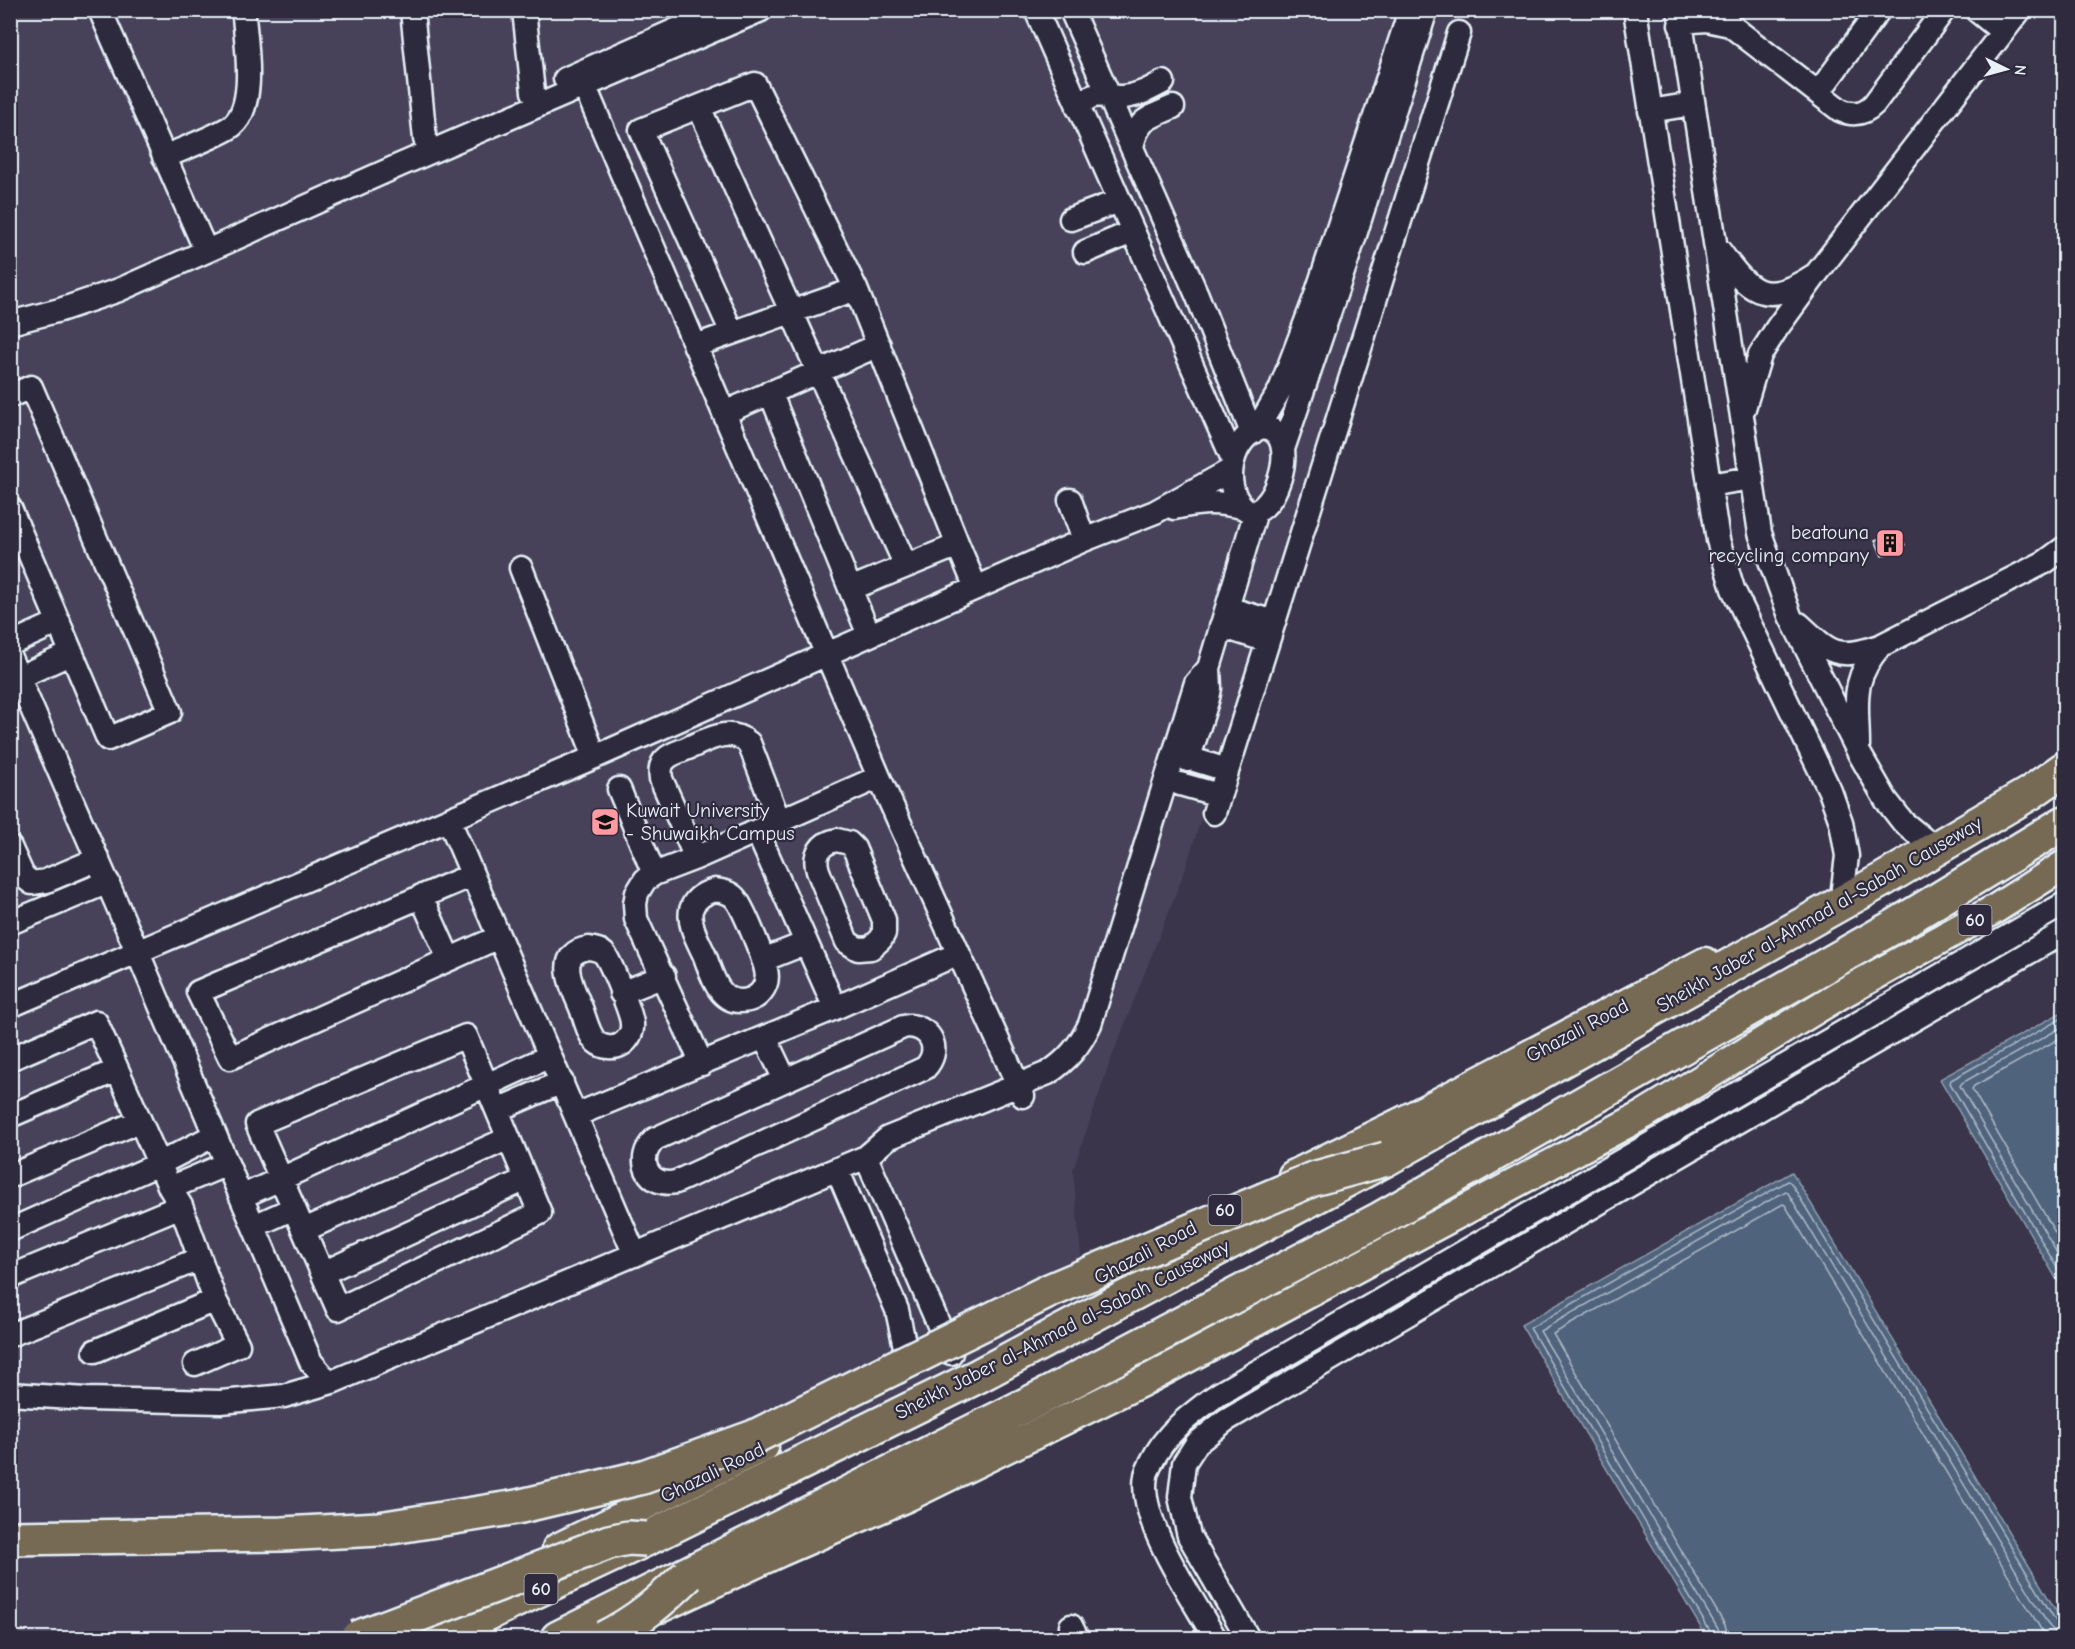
<svg xmlns="http://www.w3.org/2000/svg" width="2075" height="1649" font-family="'Comic Neue',sans-serif">
  <style>
    .built { fill: #47425a }
    .water { fill: #50637b; stroke: #8d9cad; stroke-width: 1.5 }
    .lines { fill: none; stroke-linecap: round; stroke-linejoin: round }
    .shore { stroke: #abb8c6; stroke-width: 1.5 }
    .building { fill: #64607e; stroke: #e8f1f8; stroke-width: 1.5 }
    .minor-casing { stroke: #e8f1f8; stroke-width: 27 }
    .major-casing { stroke: #e8f1f8; stroke-width: 33 }
    .highway-casing { stroke: #e8f1f8; stroke-width: 38 }
    .minor { stroke: #2f2a3d; stroke-width: 22 }
    .major { stroke: #766a54; stroke-width: 28 }
    .highway { stroke: #766a54; stroke-width: 33 }
    .highway-bridge-casing { stroke: #e8f1f8; stroke-width: 38; stroke-linecap: butt }
    .highway-bridge { stroke: #766a54; stroke-width: 33 }
    .labels { text-anchor: middle; stroke-width: 4.5; stroke-linejoin: round; paint-order: stroke }
    .shield { fill: #2f2a3d; stroke: #b0b5c0; stroke-width: 1.5 }
    .shield-label { font-size: 18px; font-weight: bold; fill: #e8f1f8 }
    .poi-label { font-size: 20px; fill: #e8f1f8; stroke: #2f2a3d; text-anchor: end }
    .street-label { font-size: 20px; fill: #e8f1f8; stroke: #2f2a3d }
  </style>
  <rect width="100%" height="100%" fill="#3a354a"/>
  <filter id="ink" filterUnits="userSpaceOnUse"><feTurbulence type="fractalNoise" baseFrequency=".0167" numOctaves="2"/><feDisplacementMap in="SourceGraphic" scale="12" xChannelSelector="R" yChannelSelector="G"/><feConvolveMatrix kernelMatrix="1 2 1 2 8 2 1 2 1" color-interpolation-filters="sRGB"/></filter>
  <g filter="url(#ink)">
    <path class="built" d="M11,11H1474L1447,31L1186,867L1110,1062L1073,1170L1089,1342L713,1520L469,1638H11Z"/>
    <path class="water" d="M2064,1011V1292L1940,1079Z
      M1792,1172L2064,1624V1638H1707L1521,1325Z"/>
    <g class="lines">
      <path class="shore" d="M2064,1017L1951,1080L1950,1083L2064,1280
        M2064,1026L1962,1083L1960,1086L2064,1265
        M2064,1036L1974,1086L1972,1089L2064,1248
        M1712,1638L1711,1633L1530,1328L1788,1181L1791,1183L2057,1623L2064,1626
        M1720,1638L1718,1629L1540,1331L1786,1191L1788,1193L2050,1627L2056,1632L2064,1634
        M1729,1638L1725,1625L1553,1334L1783,1204L1785,1205L2042,1631L2049,1638"/>
    </g>
    <path class="building" d="M1898,532L1905,545L1882,556L1875,540Z"/>
    <g class="lines">
      <g class="minor-casing">
        <path id="minor" d="M100,10L206,251
          M412,10L425,139
          M524,10L533,92
          M1036,10L1233,459
          M1071,10L1197,295L1252,433
          M1635,10L1718,540L1733,589L1830,791L1841,822L1847,856L1843,888
          M1679,10L1760,533L1790,616L1859,753L1886,800L1903,822L1926,841
          M1976,10L2003,32
          M1680,25L1693,21L1707,20L1730,25L1840,110C1854,116 1864,114 1874,104L1944,10
          M579,73L879,777L1023,1096
          M565,79L721,10
          M1818,93L1879,10
          M699,107L906,566
          M1078,108C1093,88 1102,98 1122,97C1138,96 1150,89 1163,82
          M1650,111L1693,104
          M1132,147C1138,118 1149,118 1173,107
          M164,157C185,148 210,139 229,128C258,110 246,44 244,16
          M1071,219L1119,201
          M1719,250C1749,292 1764,308 1813,276
          M1085,252L1132,232
          M10,323L60,310L119,290L400,165L761,10
          M732,333L641,130L755,84L856,289L958,545L976,588
          M695,346L856,289
          M770,392L869,635
          M10,396L31,387L170,712L108,739L10,508
          M1744,408L1760,355L1777,328L1817,273L2020,10
          M724,413L879,345
          M1263,427C1307,431 1270,534 1243,507C1220,485 1232,435 1263,427Z
          M1257,429L1280,390L1315,298L1406,23L1408,10
          M1283,449L1349,254L1426,10
          M1709,485L1752,478
          M1070,500L1084,540
          M1174,508C1202,502 1214,501 1242,507
          M521,568L595,757
          M850,589L958,545
          M1227,608L1274,622
          M1799,624C1831,654 1837,660 1880,646L2045,562L2064,548
          M1221,626L1268,641
          M10,644L59,622
          M10,658L138,953L311,1362L323,1376L332,1382
          M19,677L72,653
          M1858,746C1858,703 1849,682 1880,646
          M1188,758L1227,770
          M1188,760L1208,698L1210,688L1209,668L1256,511
          M1180,784L1219,795
          M619,789L654,874
          M1214,813L1459,33
          M449,820L635,1255
          M757,831L835,1008
          M837,840L849,843L854,848L884,920V933L881,939L871,948L858,949L847,942L818,871C813,855 820,843 837,840Z
          M10,847L23,876L32,883L46,881L98,859
          M696,858L661,779C660,772 660,763 667,758C672,753 682,751 688,748C709,739 729,726 749,743L779,821
          M472,875L198,992L230,1058L499,937
          M715,890C722,891 730,892 735,898C743,906 764,959 766,970C768,978 766,986 761,992C756,998 748,1001 740,1001C717,1001 711,971 704,954C698,941 688,924 691,910C694,899 704,893 715,890Z
          M421,896L449,959
          M10,923L108,882
          M589,948C595,949 601,950 605,955C611,963 632,1015 632,1024C633,1032 628,1040 622,1044C614,1049 603,1048 596,1042C588,1034 585,1018 581,1008C573,988 553,953 589,948Z
          M763,960L806,943
          M621,993L664,976
          M10,1006L595,757L1084,540L1155,512L1231,470
          M909,1026C933,1028 941,1051 925,1068L676,1182C648,1188 634,1159 655,1139L903,1027Z
          M466,1036L540,1213L338,1309L257,1124Z
          M765,1038L785,1080
          M10,1059L96,1022L170,1188L181,1206L215,1300L238,1345L195,1364
          M702,1064L636,919L635,904L637,893L645,880L654,874L696,858L879,777
          M497,1110L562,1082
          M576,1115L835,1008L946,959
          M10,1116L117,1070
          M866,1157L951,1353
          M837,1169L897,1310L905,1347L898,1372
          M10,1176L140,1121
          M170,1188L227,1164
          M241,1197L550,1056
          M254,1226L294,1208
          M10,1230L159,1164L215,1135
          M304,1230L509,1138
          M323,1273L526,1179
          M10,1277L181,1206
          M10,1335L199,1259
          M95,1351L215,1300
          M10,1394L86,1399L221,1402L284,1396L332,1382L866,1157L888,1138L1048,1073C1068,1060 1080,1045 1090,1024L1196,683L1209,668
          M1071,1626L1077,1638
          M1215,1638C1194,1601 1137,1519 1146,1476C1146,1472 1150,1467 1151,1463C1166,1432 1190,1415 1217,1395L2064,904
          M1248,1638L1189,1536L1180,1497L1184,1463L1197,1443L1226,1420L2064,932"/>
      </g>
      <g class="major-casing">
        <path id="major" d="M1293,1175L1405,1120L1705,962
          M557,1548L764,1447
          M660,1608L780,1552L909,1496L1150,1378L1643,1115L1841,994L1995,909L2064,865"/>
      </g>
      <g class="highway-casing">
        <path id="highway" d="M436,1638L646,1539L978,1376L1386,1159L1884,879L2030,793L2064,769
          M558,1638L1048,1394L1380,1219L1895,926L2064,823"/>
      </g>
      <use href="#minor" class="minor"/>
      <use href="#major" class="major"/>
      <use href="#highway" class="highway"/>
      <g class="highway-bridge-casing">
        <path id="highway-bridge" d="M10,1538L282,1534L379,1529L517,1507L643,1477L754,1437L1049,1291L1313,1179L1386,1159
          M357,1638L609,1542L628,1538L646,1539
          M604,1638C637,1622 662,1600 688,1575"/>
      </g>
      <use href="#highway-bridge" class="highway-bridge"/>
    </g>
  </g>
  <defs>
    <g id="building-square" transform="scale(1.5)"><rect x="-9" y="-9" width="18" height="18" rx="4" fill="#ff9aa2" stroke="#2f2a3d"/><path d="M-4-6H4V6H1V3H-1V6H-4ZM-2.5-4.3h1.7v1.8h-1.7ZM.8-4.3h1.7v1.8H.8ZM-2.5-1h1.7V.8h-1.7ZM.8-1h1.7V.8H.8Z" fill="#111"/></g>
    <g id="university-square" transform="scale(1.5)"><rect x="-9" y="-9" width="18" height="18" rx="4" fill="#ff9aa2" stroke="#2f2a3d"/><path d="M0-5L7-2L0 1L-7-2ZM-4 1L0 2.5L4 1V4Q0 6-4 4Z" fill="#111"/></g>
  </defs>
  <g fill-rule="evenodd">
    <use href="#building-square" x="1890" y="543"/>
    <use href="#university-square" x="605" y="822"/>
  </g>
  <g class="labels">
    <g class="shield">
      <rect x="1958.5" y="905" width="33" height="30" rx="4.5"/>
      <rect x="1208.5" y="1195" width="33" height="30" rx="4.5"/>
      <rect x="524.5" y="1574" width="33" height="30" rx="4.5"/>
    </g>
    <g class="shield-label">
      <text x="1975" y="926">60</text>
      <text x="1225" y="1216">60</text>
      <text x="541" y="1595">60</text>
    </g>
    <g class="poi-label">
      <text x="1869" y="539">beatouna<tspan x="1869" dy="23">recycling company</tspan></text>
      <text x="626" y="817" text-anchor="start">Kuwait University<tspan x="626" dy="23">- Shuwaikh Campus</tspan></text>
    </g>
    <g class="street-label">
      <text transform="translate(1819 914) rotate(-30)" y="7">Sheikh Jaber al-Ahmad al-Sabah Causeway</text>
      <text transform="translate(1577 1030) rotate(-28)" y="7">Ghazali Road</text>
      <text transform="translate(1145 1252) rotate(-28)" y="7">Ghazali Road</text>
      <text transform="translate(1062 1329) rotate(-27)" y="7">Sheikh Jaber al-Ahmad al-Sabah Causeway</text>
      <text transform="translate(712 1472) rotate(-26)" y="7">Ghazali Road</text>
    </g>
  </g>
  <rect width="2075" height="1649" fill="none" stroke="#2f2a3d" stroke-width="36"/>
  <rect x="18" y="18" width="2039" height="1613" fill="none" stroke="#e8f1f8" stroke-width="2" filter="url(#ink)"/>
  <g transform="translate(2006 69) rotate(95)" stroke="#2f2a3d" stroke-width="4.5" paint-order="stroke">
  <path d="M0-4.5L10 22L0 15L-10 22Z" fill="#e8f1f8"/>
  <text y="-9" font-size="16" font-weight="bold" text-anchor="middle" fill="#e8f1f8">N</text>
  </g>
</svg>
